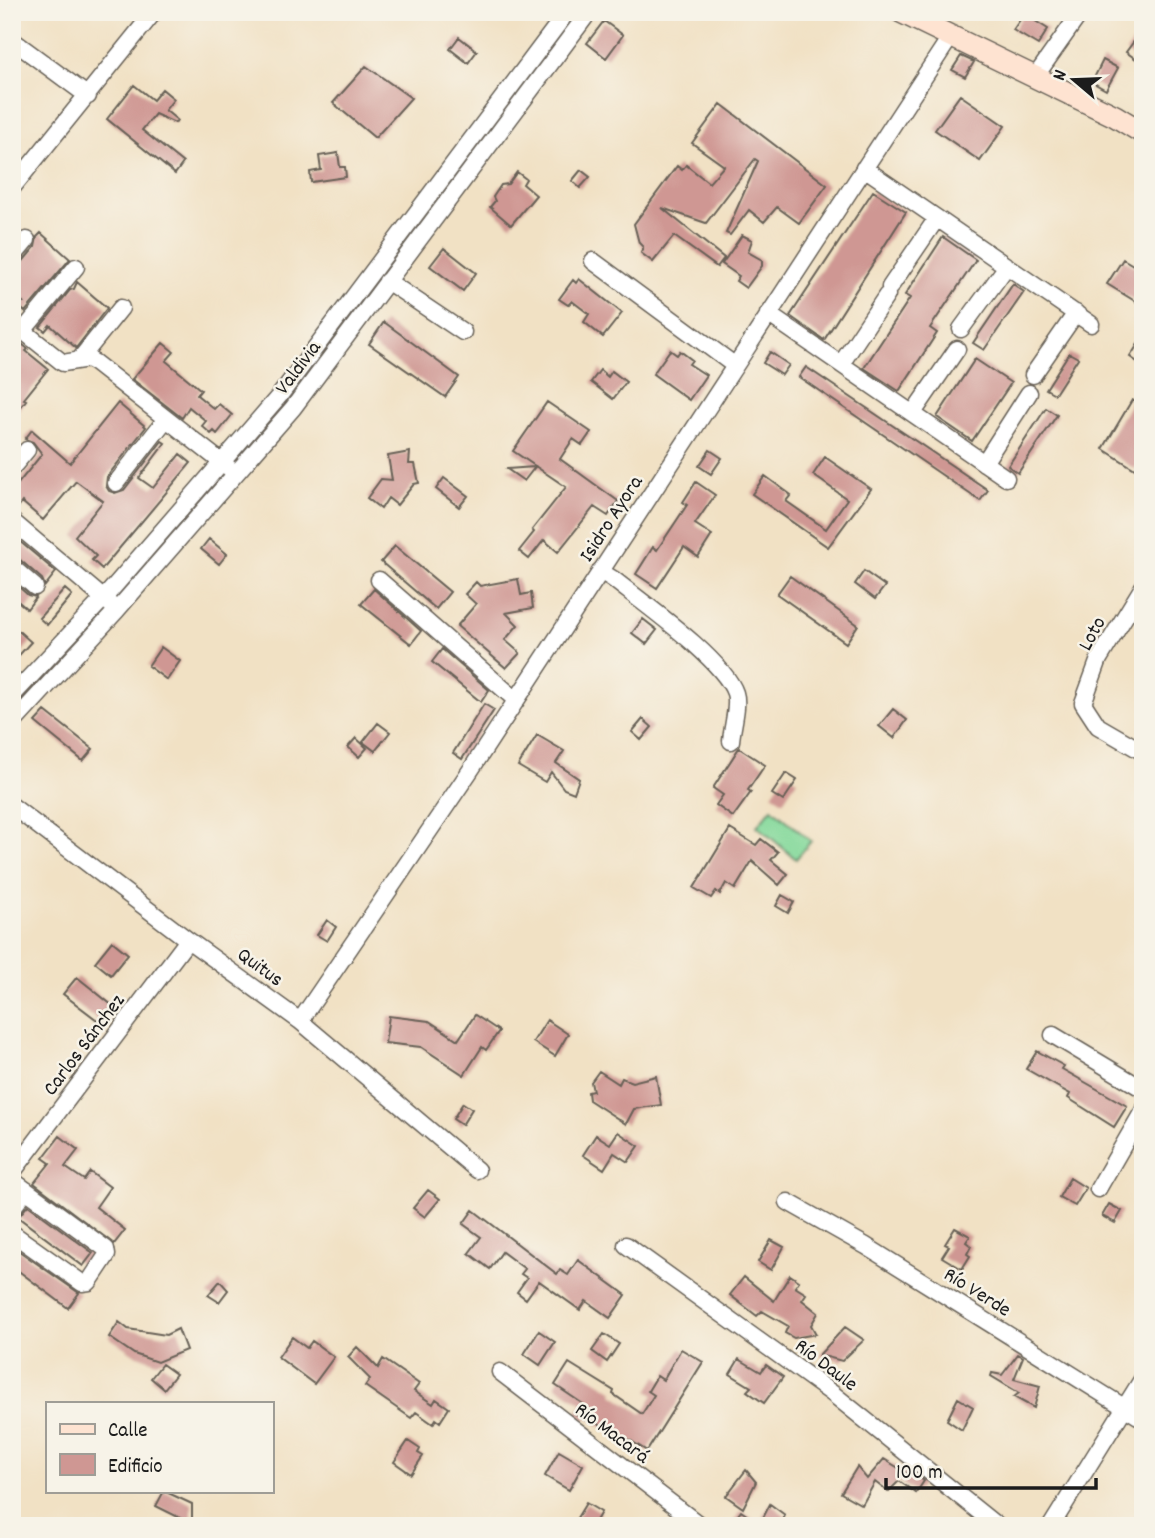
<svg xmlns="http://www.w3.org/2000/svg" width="1155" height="1538" font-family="Dekko,sans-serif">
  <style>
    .green { fill: #85d99b; stroke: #507a5c; stroke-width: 2 }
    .building { fill: #cf9793 }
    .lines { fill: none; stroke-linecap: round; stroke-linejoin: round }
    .street-casing { stroke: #676157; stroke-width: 19 }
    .secondary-casing { stroke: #676157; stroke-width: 24 }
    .street { stroke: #fff; stroke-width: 16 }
    .secondary { stroke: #fee3d1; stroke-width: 21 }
    .labels { text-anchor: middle; stroke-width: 5; stroke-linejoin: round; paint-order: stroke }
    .street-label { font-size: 21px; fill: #1c1c1c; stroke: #f7f3e8 }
  </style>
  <rect width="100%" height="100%" fill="#f7f3e8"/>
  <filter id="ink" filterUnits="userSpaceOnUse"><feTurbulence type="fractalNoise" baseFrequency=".0143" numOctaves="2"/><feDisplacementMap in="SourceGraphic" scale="14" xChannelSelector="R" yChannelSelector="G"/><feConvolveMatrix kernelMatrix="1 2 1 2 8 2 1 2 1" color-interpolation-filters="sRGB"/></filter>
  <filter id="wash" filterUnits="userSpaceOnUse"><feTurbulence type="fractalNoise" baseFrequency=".00686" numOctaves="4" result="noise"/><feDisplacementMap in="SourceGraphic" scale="28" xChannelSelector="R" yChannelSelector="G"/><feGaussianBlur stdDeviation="1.57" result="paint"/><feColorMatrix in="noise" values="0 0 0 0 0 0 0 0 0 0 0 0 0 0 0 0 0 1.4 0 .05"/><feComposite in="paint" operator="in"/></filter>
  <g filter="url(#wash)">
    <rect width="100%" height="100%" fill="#f1e1c4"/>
    <path class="green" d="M772,808L811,841L796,859L757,826Z"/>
    <g id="blocks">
      <path class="building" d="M1024,14L1048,29L1038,45L1013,30Z
        M604,21L623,35L606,58L587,43Z
        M1143,29V64L1126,52Z
        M459,37L477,51L468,63L450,49Z
        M961,56L974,62L965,77L952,70Z
        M1103,60L1118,68L1106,90L1092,82Z
        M366,66L411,98L375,138L333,103Z
        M134,85L153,100L162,89L174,99L165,110L177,120L175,123L155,114L142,130L183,163L175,174L107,119Z
        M960,95L1005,126L980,161L935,130Z
        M721,104L827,185L799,223L777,207L764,222L749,210L730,235L726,233L758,161L755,159L706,223L662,208L724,258L717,267L674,236L653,262L641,253L643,247L639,243L634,224L677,166L682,170L686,165L709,183L724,166L692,143Z
        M338,153L340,167H345L346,177L311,182L310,172L321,170L319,156Z
        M581,170L590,177L580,188L572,181Z
        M517,172L526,179L523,184L536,195L511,225L490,207L495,201L493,197L501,185L508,184Z
        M873,191L906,212L824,340L790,316Z
        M41,233L70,259L25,312L16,304L23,302L12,294V268L20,265L35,247L37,237Z
        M742,235L752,240L748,252L762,260V266L746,288L736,281L739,276L722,264Z
        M943,237L976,260L930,328L937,333L899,391L864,368L910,298L905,295Z
        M444,248L476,273L463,291L430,266Z
        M1123,259L1143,271V306L1107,284Z
        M579,279L622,313L603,337L584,322L589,314L572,301L568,305L559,299L573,280L576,283Z
        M77,282L107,308L76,348L50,325L45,331L40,327L70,290L74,289Z
        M1013,284L1024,292L984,350L973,343Z
        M384,322L459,377L445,397L369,344Z
        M1143,336V357L1139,363L1130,357Z
        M18,341L28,349L26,351L48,369L24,399L26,400L12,418V349Z
        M163,343L174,352L166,361L201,390L197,395L214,409L219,404L232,415L217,434L214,431L211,434L202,426L206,421L189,407L182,418L132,379Z
        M670,350L677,355L680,351L692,360L689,364L706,375L689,400L653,374Z
        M770,352L789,365L782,375L763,363Z
        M1069,353L1078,358L1055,394L1046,389Z
        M975,359L1011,383L972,441L937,417Z
        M806,367L988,490L980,501L799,377Z
        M600,370L608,377L612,371L626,382L613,399L591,382Z
        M1132,400L1143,406V456L1135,469L1103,449Z
        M547,402L591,432L582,445L573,439L560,459L618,501L608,516L594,507L558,552L544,540L529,559L519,551L534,532L532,530L566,487L513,451Z
        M118,403L146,427L107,477L106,486L109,491L115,493L124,490L162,441L165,443L139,478L153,488L180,454L191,463L102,569L92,560L96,556L75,536L103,501L76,481L43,520L22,502L15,511H12V491L42,454L33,442L25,439L32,430L70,463Z
        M1046,408L1057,415L1018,473L1008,466Z
        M710,450L722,458L711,474L699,466Z
        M410,452L409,464H415L419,483L414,484L397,505L388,498L381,509L367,498L381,479L392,480L388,456Z
        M825,457L871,489L828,547L752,494L765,476L791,495L786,501L826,529L847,499L813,475Z
        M535,467L524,481L507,469Z
        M444,478L468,496L459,507L436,489Z
        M696,482L715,495L695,524L712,535L698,557L684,547L657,588L636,574L653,547L657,550L687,505L683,502Z
        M12,535L56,572L45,586L42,579L19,559L12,557Z
        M209,539L227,554L219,564L201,549Z
        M395,546L450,592L436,609L381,562Z
        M864,571L885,586L875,599L855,584Z
        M790,576L858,625L846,643L777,594Z
        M518,579L521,595L531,593L533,608L506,613L518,625L505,640L520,653L506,668L457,626L476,604L465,594L476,582L480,586Z
        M12,581L28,595L36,597L27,609L12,596Z
        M65,589L72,595L47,625L39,618Z
        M374,589L421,631L411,644L361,604Z
        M643,619L657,630L646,644L632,633Z
        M12,625L31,642L12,663Z
        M161,647L180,661L167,680L148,666Z
        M442,649L489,690L481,702L432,662Z
        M484,704L494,710L462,759L453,753Z
        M893,709L907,720L894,738L879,726Z
        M45,711L93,749L83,761L35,722Z
        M643,719L652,727L641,740L632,732Z
        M378,723L390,732L375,751L363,742Z
        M537,735L564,751L556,763L579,779L574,793L564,789L551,772L545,782L518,766Z
        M356,738L367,748L359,757L348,747Z
        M739,748L765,765L748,790L751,792L733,817L716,805L723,795L713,788Z
        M786,773L797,780L783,801L772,794Z
        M730,829L756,845L761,839L778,852L771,860L788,874L779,885L752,861L735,889L726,883L720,894L716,891L711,898L694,888Z
        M782,895L794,902L788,913L776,906Z
        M327,920L336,927L327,941L317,935Z
        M112,941L128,954L111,975L95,962Z
        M77,977L118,1010L105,1026L63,994Z
        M475,1015L499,1031L486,1050L482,1047L464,1075L421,1047L385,1043L389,1016L429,1021L458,1040Z
        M547,1020L568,1034L555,1056L533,1042Z
        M1037,1051L1064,1066L1062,1069L1127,1106L1114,1127L1068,1098L1070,1094L1026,1069Z
        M599,1071L619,1084L622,1078L632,1082L656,1076L661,1105L634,1109L626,1124L589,1100L588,1092L593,1091L591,1082Z
        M463,1103L472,1109L462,1125L453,1119Z
        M618,1132L639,1146L628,1162L614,1153L604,1169L583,1155L596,1135L610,1144Z
        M60,1136L78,1150L65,1167L84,1180L90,1172L110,1187L96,1207L125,1230L114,1244L34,1183L50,1163L43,1158Z
        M1070,1178L1086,1188L1075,1206L1059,1197Z
        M428,1190L440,1199L425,1217L413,1208Z
        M1109,1204L1122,1211L1115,1223L1102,1216Z
        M28,1205L93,1253L83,1266L18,1217Z
        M473,1210L557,1274L560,1270L568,1275L578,1260L626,1295L610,1318L586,1301L580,1310L539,1281L526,1299L517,1292L527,1278L521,1274L525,1269L502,1252L490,1269L469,1253L481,1237L463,1224Z
        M955,1228L970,1236L966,1242L971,1246L967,1254L970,1256L962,1269L942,1257L949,1246L945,1244Z
        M771,1240L784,1247L771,1270L758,1262Z
        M12,1246L79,1293L68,1308L12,1266Z
        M790,1275L799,1281L795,1287L806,1294L802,1300L818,1313L811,1325L816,1334L794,1338L785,1333L788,1326L762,1311L757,1316L730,1295L744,1277L774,1301Z
        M220,1281L228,1290L219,1302L208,1295Z
        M119,1322L128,1329L166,1335L178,1329L186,1350L157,1362L134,1354L109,1337Z
        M845,1327L864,1340L842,1361L819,1355Z
        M539,1331L555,1342L540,1365L524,1354Z
        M604,1334L619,1344L607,1362L592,1351Z
        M292,1337L307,1348L312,1341L334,1357L314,1384L278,1357Z
        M357,1347L378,1368L383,1359L419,1384L414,1391L433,1404L436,1399L449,1408L440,1422L436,1419L433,1424L416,1412L411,1418L365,1386L370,1379L348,1357Z
        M681,1349L703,1362L647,1451L622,1435L620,1438L587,1417L585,1420L576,1414L583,1404L555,1385L569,1363L614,1391L613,1394L642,1414L654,1395L648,1391L657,1376L663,1380Z
        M1018,1354L1023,1357L1014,1379L1040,1386L1034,1408L1014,1397L1019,1393L991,1376L992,1373L1002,1375Z
        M739,1359L761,1372L766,1365L783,1377L764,1403L747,1391L751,1387L730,1374Z
        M162,1364L176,1374L164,1389L151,1378Z
        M958,1398L973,1407L962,1430L947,1420Z
        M408,1441L420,1449L418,1453L423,1456L411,1474L394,1462Z
        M559,1451L583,1465L569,1490L545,1476Z
        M884,1459L910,1475L913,1472L924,1481L916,1493L899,1481L888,1492L875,1482L862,1505L841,1493L857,1467L867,1479Z
        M746,1470L756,1482L743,1508L726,1496Z
        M164,1491L192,1504V1524L156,1506Z
        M586,1503L601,1512L593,1526H572Z
        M770,1504L785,1515L781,1526H730L741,1511L760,1524Z"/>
    </g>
  </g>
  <g filter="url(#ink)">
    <use href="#blocks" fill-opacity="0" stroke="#676157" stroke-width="2"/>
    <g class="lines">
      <g class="street-casing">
        <path id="street" d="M12,40L88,96
          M1035,77L1081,12
          M864,168L1091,324
          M12,188L154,12
          M12,258L27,240
          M593,261L734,365
          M387,281L463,332
          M890,287L937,218
          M768,314L1006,478
          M12,322L63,363L88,359L95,363L229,468
          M961,329L1007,266
          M23,331L76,267
          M80,359L121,308
          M841,364L887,295
          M1033,375L1076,313
          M913,413L957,349
          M984,463L1029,393
          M12,468L27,450
          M116,483L166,419
          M12,521L110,604
          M12,567L35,587
          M600,571L613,579C643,603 724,660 735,693C739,705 732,727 731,741
          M379,580L516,700
          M1143,587L1099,659L1083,703L1098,726L1143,752
          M12,696L104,598L280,395L567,12
          M12,724L117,610L293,408L589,12
          M12,806L188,940L300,1021L477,1170
          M300,1021L470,771L951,36
          M1053,1035L1143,1089
          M12,1173L188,940
          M12,1180L106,1249L107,1255L89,1282L82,1283L12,1233
          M1098,1189L1143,1111
          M788,1202L866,1246L1143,1419
          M12,1209L26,1190
          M626,1245L833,1394L997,1526
          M500,1372L701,1526
          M1051,1526L1143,1378"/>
      </g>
      <g class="secondary-casing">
        <path id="secondary" d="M901,12L1115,116L1143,133"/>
      </g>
      <use href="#street" class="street"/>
      <use href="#secondary" class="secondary"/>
    </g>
  </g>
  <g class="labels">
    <g class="street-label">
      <text transform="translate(297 367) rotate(-53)" y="7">Valdivia</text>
      <text transform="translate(610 518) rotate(-57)" y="7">Isidro Ayora</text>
      <text transform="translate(1091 633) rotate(-61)" y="7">Loto</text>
      <text transform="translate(261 966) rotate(36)" y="7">Quitus</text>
      <text transform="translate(83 1044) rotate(-53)" y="7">Carlos Sánchez</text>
      <text transform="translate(978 1291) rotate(32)" y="7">Río Verde</text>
      <text transform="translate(827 1364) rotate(37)" y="7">Río Daule</text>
      <text transform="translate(613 1432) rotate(37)" y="7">Río Macará</text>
    </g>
  </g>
  <rect width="1155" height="1538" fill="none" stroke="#f7f3e8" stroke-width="42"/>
  <rect x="46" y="1402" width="228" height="91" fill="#f7f3e8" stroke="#9f9d96" stroke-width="2"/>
  <rect x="60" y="1424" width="35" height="10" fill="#fee3d1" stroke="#9f9d96" stroke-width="2"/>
  <text x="108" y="1436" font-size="21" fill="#1c1c1c">Calle</text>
  <rect x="60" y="1454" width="35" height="21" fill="#cf9793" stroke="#9f9d96" stroke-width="2"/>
  <text x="108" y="1472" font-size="21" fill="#1c1c1c">Edificio</text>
  <g transform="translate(1074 80) rotate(289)" stroke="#f7f3e8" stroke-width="5" paint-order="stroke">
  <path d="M0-5L12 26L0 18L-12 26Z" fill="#1c1c1c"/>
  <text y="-10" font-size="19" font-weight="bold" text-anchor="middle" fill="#1c1c1c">N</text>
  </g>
  <path d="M886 1478v10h210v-10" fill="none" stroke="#1c1c1c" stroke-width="3.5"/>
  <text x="896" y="1478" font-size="21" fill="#1c1c1c" stroke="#f7f3e8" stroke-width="5" paint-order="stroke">100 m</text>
</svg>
